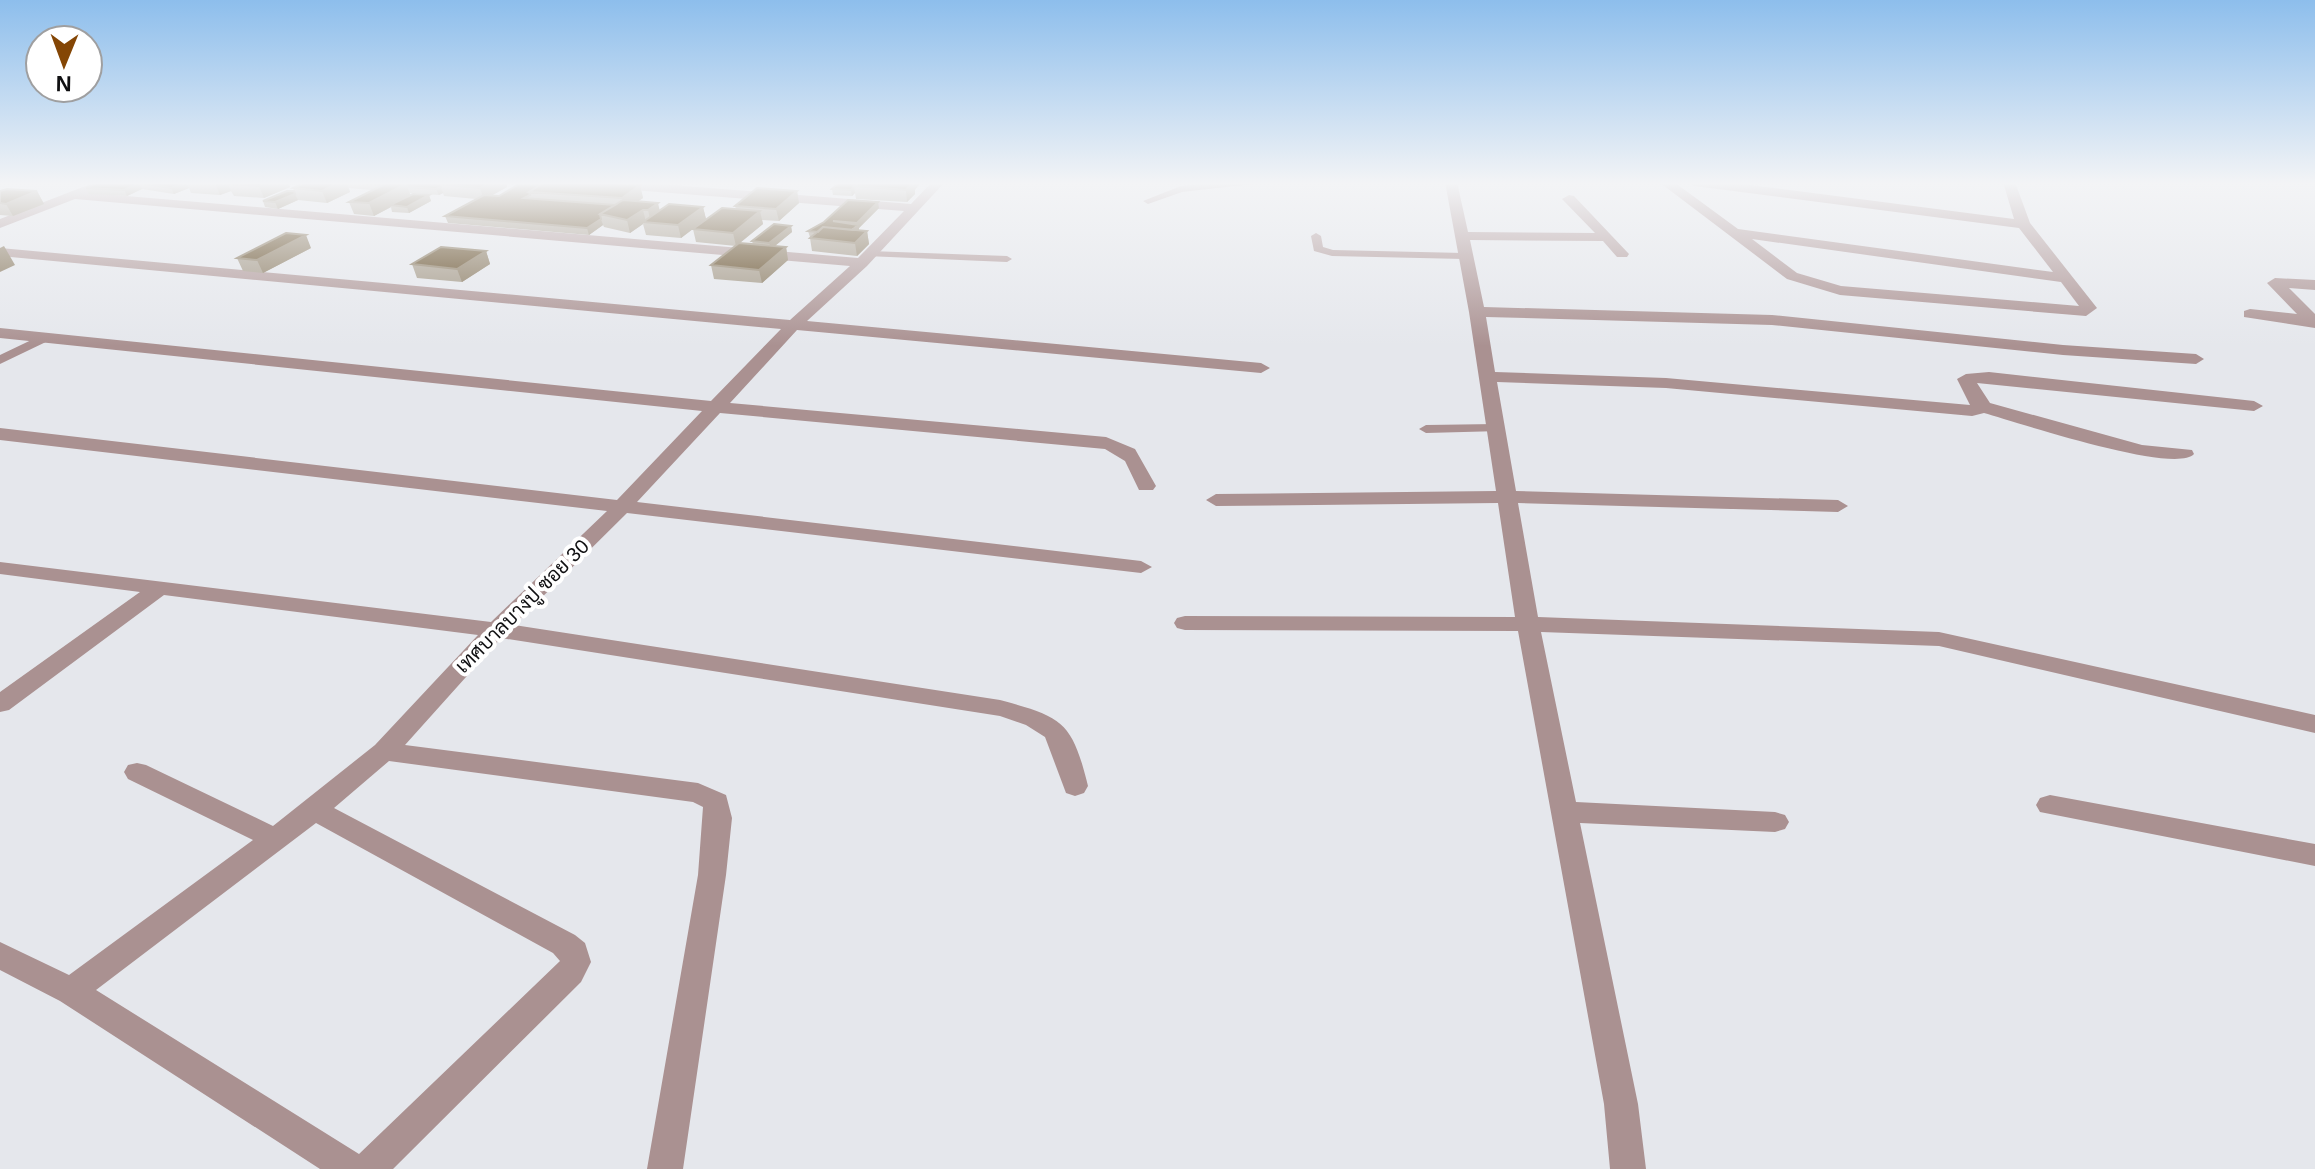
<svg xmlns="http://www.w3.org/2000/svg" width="2315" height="1169" font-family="Arial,Sarabun,sans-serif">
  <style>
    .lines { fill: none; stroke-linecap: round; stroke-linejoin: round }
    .service { fill: #aa9191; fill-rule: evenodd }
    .minor { fill: #aa9191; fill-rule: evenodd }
    .wall { fill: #9a8e7a }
    .shaded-wall { fill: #7c6a4c }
    .building { fill: #4f3408; stroke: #7c6a4c; stroke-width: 2 }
    .labels { text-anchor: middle; stroke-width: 8; stroke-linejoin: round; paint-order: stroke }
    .street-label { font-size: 20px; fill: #101012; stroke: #fff }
  </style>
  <rect width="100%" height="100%" fill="#e5e7ec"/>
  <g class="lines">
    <path class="service" d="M1228,182H1270L1182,192L1148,204L1143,201L1181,186Z
      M1316,233L1321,236L1323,247L1333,250L1464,253L1469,256L1464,259L1332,256L1314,251L1311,236Z
      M870,251L1007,256L1012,259L1007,262L866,256L865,254Z
      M46,333L50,334V340L0,364V355Z
      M1496,424L1503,428L1501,431L1426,433L1419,429L1426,425Z"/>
    <path class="minor" d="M575,182H635L911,204L932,182H945L867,266L807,321L1261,363L1270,368L1261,373L797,330L730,403L1106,437L1135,449L1156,486L1153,490H1139L1125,461L1105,449L720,413L637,502L1141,561L1152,567L1141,573L627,513L514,625L1000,700C1063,717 1072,721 1088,786L1084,793L1075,796L1066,793L1045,737L1026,725L1000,716L501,638L405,745L698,783L726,795L732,818L726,875L683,1169H647L698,875L703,807L693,802L389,761L334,808L575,935L585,943L591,962L581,982L393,1169H320L60,1001L0,970V942L69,975L253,840L128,779L124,772L128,765L137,763L146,765L273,826L375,745L478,635L164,595L9,710L0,712V692L140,592L0,574V562L491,622L607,511L0,440V428L617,500L702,411L0,338V328L711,401L781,329L0,256V248L790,320L850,266L75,199L0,228V219L88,185L94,189L91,193L858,258L904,211L581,186ZM316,823L553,953L560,961L359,1154L96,990Z
      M1445,182H1457L1468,232L1595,233L1562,199L1569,195L1574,196L1629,254L1627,257H1617L1603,241L1470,240L1484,307L1772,315L2063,345L2196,354L2204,359L2196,364L2063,355L1772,325L1486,317L1495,372L1666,378L1970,405L1957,379L1966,374L1989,372L2254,401L2263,406L2254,411L1977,383L1990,403L2142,445L2192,450L2194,454C2175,475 2016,422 1984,413L1972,416L1666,388L1497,382L1516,491L1838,500L1848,506L1838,512L1518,503L1538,617L1939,632L2315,715V733L1939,646L1541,632L1576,802L1775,812L1785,815L1789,822L1785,829L1775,832L1580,823L1638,1104L1646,1169H1610L1604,1104L1518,631L1185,630L1177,628L1174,623L1177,618L1185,616L1515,617L1498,503L1216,506L1206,500L1216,494L1496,491L1469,312Z
      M1659,182H1674L1738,229L2053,272L2019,228L1694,186L1688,182H1727L2014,219L2003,182H2015L2030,223L2097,308L2086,316L1840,295L1787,279ZM1752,239L2061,282L2079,306L1841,286L1797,273Z
      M2275,278L2315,280V290L2289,288L2315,314V328L2244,317V311L2250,309L2297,314L2267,283Z
      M2050,795L2315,844V866L2040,812L2036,805L2040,798Z"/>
  </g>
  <path class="wall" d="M98,182H506L507,187L492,195L499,196L540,185H640L643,198L637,202L660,210L703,207L706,219L681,238L646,235L643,224L630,233L604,227L603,225L589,235L448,223L445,216L476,199L444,196L443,193L439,195L410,193V195H429L431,201L409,213L392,212L391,207L374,216L354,214L349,202L372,190L349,188L350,192L327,203L298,200L278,209L265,207L263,201L294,191L293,188L301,185L288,184L290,187L264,198L234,196L231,191L220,195L191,193L189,188L174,194L142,189L127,196L89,194L86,188Z
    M840,182L915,190V194L907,202L856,199L855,193L852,196L833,195L832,189Z
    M0,191H37L44,204L13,216L0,215Z
    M797,191L799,203L779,221L762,220L763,224L740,243L753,244L752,241L791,226L792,232L775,246L786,247L788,260L762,283L714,279L711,265L736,246L696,242L693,229L736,209L735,206Z
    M879,208L859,228V231H867L869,244L857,256L812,251L810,238H811L810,237L808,231Z
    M311,248L263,273L243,271L237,258Z
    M486,251L490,264L462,282L417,278L412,264Z"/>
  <path class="shaded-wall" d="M121,182H150L139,183L142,189L127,196Z
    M186,182L189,188L174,194L171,188Z
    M216,182H254L228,184L231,191L220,195L215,183Z
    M268,182H288L290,187L264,198L259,186Z
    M340,182H346L350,192L327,203L322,191Z
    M490,182H506L507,187L484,200L480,188Z
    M912,182H921L915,190V194L907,202L906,190Z
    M406,184L411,196L390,205L391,207L374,216L369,203Z
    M640,185L643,198L625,210L622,198Z
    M441,187L443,193L439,195L436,189Z
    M854,187L855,193L852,196L851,190Z
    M37,191L44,204L13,216L6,204Z
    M797,191L799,203L779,221L776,209Z
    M295,194L298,200L278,209L275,202Z
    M429,195L431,201L409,213L407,207Z
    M878,202L879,208L859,228V231L847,235L857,226V223Z
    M658,203L661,216L651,223L648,210Z
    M703,207L706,219L681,238L678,225Z
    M643,210L646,222H643V224L630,233L627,220Z
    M760,211L763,224L736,246L733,233Z
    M601,219L603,225L589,235L587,228Z
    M791,226L792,232L771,249L769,243Z
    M867,231L869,244L857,256L855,243Z
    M306,235L311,248L263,273L257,260Z
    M4,246L15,265L0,272V248Z
    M786,247L788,260L762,283L759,270Z
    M486,251L490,264L462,282L457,269Z"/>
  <path class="building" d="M99,182L123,184L126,182H185L171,188L139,183L124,190L86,188Z
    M231,182H268L259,186L228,184Z
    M306,182H340L322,191L293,188Z
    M347,182H444L440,184L441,187L436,189L407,187L406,184L387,183L382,185Z
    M444,182H490L480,188L440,184Z
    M545,182H595L640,185L622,198L529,192Z
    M840,182H859L851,190L832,189Z
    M859,182H913L906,190L854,186Z
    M387,183L406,184L369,203L349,202Z
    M519,184L540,185L529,192L530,195L524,198L615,205L600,214L601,219L587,228L445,216L484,195L499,196Z
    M757,188L797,191L776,209L735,206Z
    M7,189L37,191L6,204L0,203V191Z
    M287,191H294L295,194L275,202L263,201Z
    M413,194L429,195L407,207L390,205Z
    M623,200L658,203L648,210H643L627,220L600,214Z
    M848,200L878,202L857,223L833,221L858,225L852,230L823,227L818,232L808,231L824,222Z
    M669,204L703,207L678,225L643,222Z
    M722,208L760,211L733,233L693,229Z
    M774,224L791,226L769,243L752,241Z
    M823,227L867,231L855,243L810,238Z
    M286,233L306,235L257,260L237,258Z
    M739,243L786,247L759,270L711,265Z
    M441,247L486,251L457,269L412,264Z"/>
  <linearGradient id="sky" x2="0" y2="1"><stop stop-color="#8dbeec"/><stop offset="0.53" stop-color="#f3f4f6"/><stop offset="1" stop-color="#f3f4f6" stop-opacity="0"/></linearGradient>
  <rect width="2315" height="346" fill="url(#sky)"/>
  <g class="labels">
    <g class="street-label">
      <text transform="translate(522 606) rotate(-45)" y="7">เทศบาลบางปู ซอย 30</text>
    </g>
  </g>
  <g transform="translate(64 64) rotate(181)"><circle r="38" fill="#ffffff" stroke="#9f9fa0" stroke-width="2"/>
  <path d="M0-6L14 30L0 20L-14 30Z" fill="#844605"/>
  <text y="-12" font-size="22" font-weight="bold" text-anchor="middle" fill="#101012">N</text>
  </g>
</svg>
